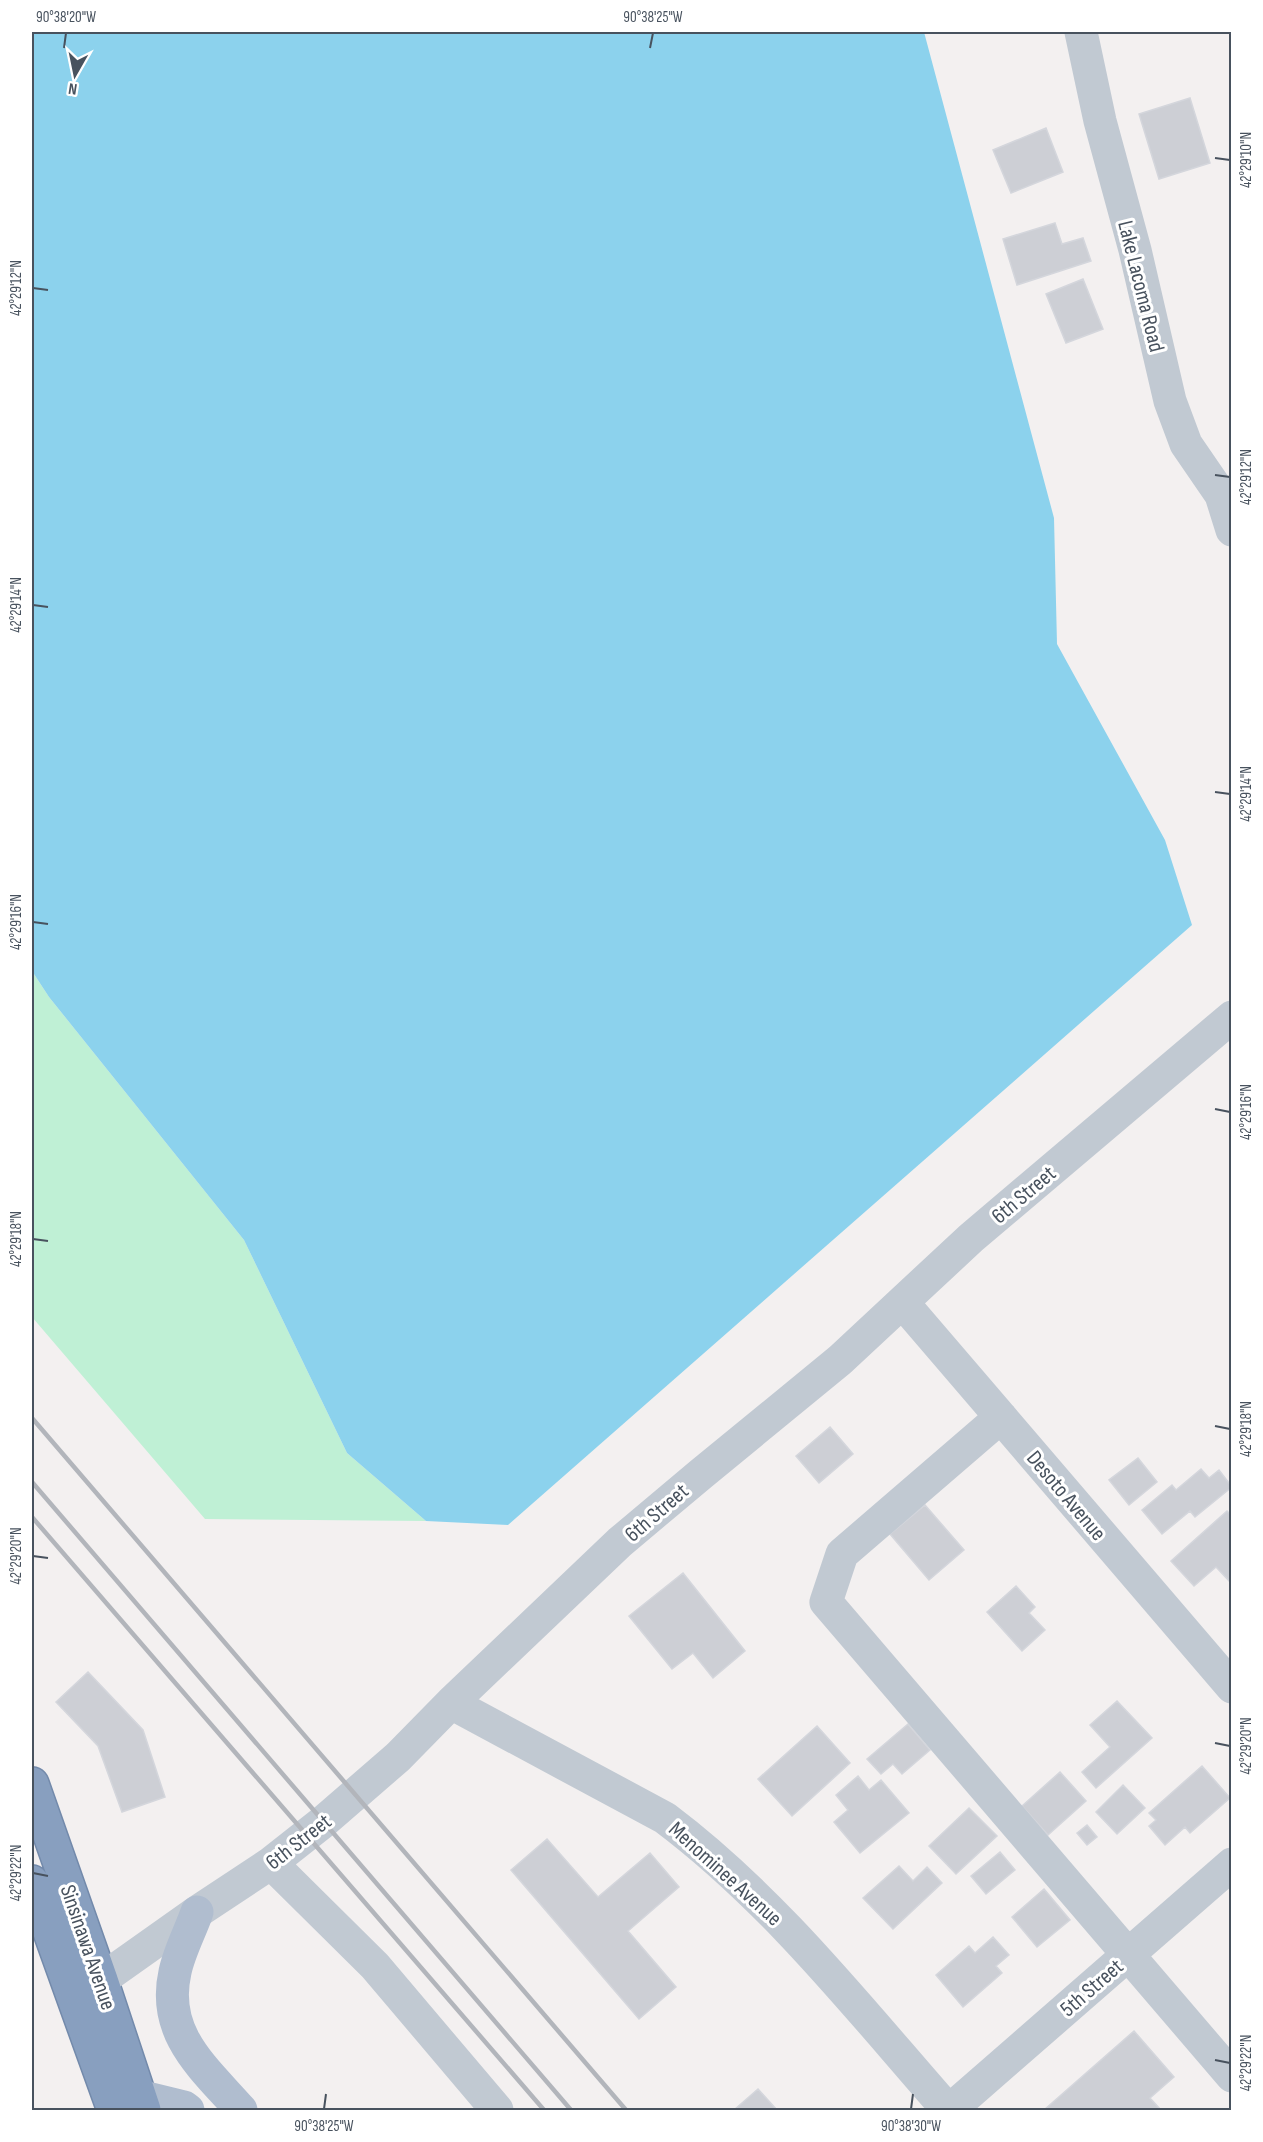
<svg xmlns="http://www.w3.org/2000/svg" width="1263" height="2142" font-family="'Sofia Sans Condensed',sans-serif">
  <style>
    .green { fill: #bff0d5 }
    .water { fill: #8cd2ed }
    .building { fill: #cdcfd5; stroke: #d4d6dc; stroke-width: 1.5 }
    .lines { fill: none; stroke-linecap: round; stroke-linejoin: round }
    .highway-casing { stroke: #738aab; stroke-width: 36 }
    .minor { stroke: #c1c9d2; stroke-width: 33 }
    .major { stroke: #b0bdcf; stroke-width: 33 }
    .highway { stroke: #889fbf; stroke-width: 33 }
    .rail { stroke: #b2b5bb; stroke-width: 4.5 }
    .ticks { fill: none; stroke: #48525e; stroke-width: 2 }
    .labels { text-anchor: middle; stroke-width: 6; stroke-linejoin: round; paint-order: stroke }
    .street-label { font-size: 22px; fill: #48525e; stroke: #fff }
    .neatline { fill: none; stroke: #48525e; stroke-width: 2 }
    .ticks-label { font-size: 15px; text-anchor: middle; fill: #48525e }
  </style>
  <rect width="100%" height="100%" fill="#f3f0f0"/>
  <path class="green" d="M32,971L49,997L244,1240L347,1453L426,1521L205,1519L32,1317Z"/>
  <path class="water" d="M32,32H924L1054,518L1057,644L1165,840L1192,925L508,1525L426,1521L347,1453L244,1240L49,997L32,971Z"/>
  <path class="building" d="M1190,98L1210,163L1159,179L1139,114Z
    M1046,128L1063,172L1011,193L993,150Z
    M1055,223L1062,244L1083,238L1091,261L1017,285L1003,239Z
    M1083,279L1103,329L1066,343L1046,294Z
    M830,1427L853,1454L819,1483L796,1456Z
    M1138,1458L1157,1482L1129,1505L1109,1480Z
    M1201,1469L1209,1478L1219,1470L1232,1487L1195,1517L1190,1511L1162,1534L1142,1510L1172,1485L1176,1490Z
    M925,1505L964,1550L929,1580L890,1534Z
    M1227,1511L1232,1516V1584L1216,1567L1194,1586L1171,1561Z
    M683,1573L745,1651L713,1678L693,1653L672,1669L629,1616Z
    M1016,1586L1035,1607L1029,1613L1045,1630L1022,1651L987,1612Z
    M88,1672L143,1730L165,1797L122,1812L98,1746L56,1702Z
    M1117,1701L1152,1738L1096,1788L1082,1772L1110,1747L1090,1725Z
    M908,1724L930,1750L902,1774L893,1764L881,1774L867,1759Z
    M817,1726L850,1763L792,1816L758,1779Z
    M1202,1766L1230,1798L1190,1833L1185,1827L1165,1845L1149,1826L1156,1820L1149,1813Z
    M1060,1772L1086,1801L1048,1835L1022,1806Z
    M858,1776L869,1790L881,1780L909,1813L860,1853L834,1822L848,1810L836,1795Z
    M1123,1785L1145,1808L1117,1834L1096,1812Z
    M969,1808L997,1836L956,1874L929,1846Z
    M1087,1825L1097,1837L1087,1845L1077,1833Z
    M547,1839L598,1897L650,1853L679,1887L628,1931L676,1987L639,2019L511,1870Z
    M1000,1852L1015,1870L986,1894L971,1876Z
    M899,1866L913,1881L927,1867L942,1883L893,1929L863,1898Z
    M1044,1889L1070,1920L1037,1947L1012,1917Z
    M993,1937L1009,1955L996,1966L1002,1973L963,2007L936,1975L969,1946L975,1953Z
    M1134,2031L1174,2077L1150,2098L1161,2110H1044Z
    M758,2089L777,2110H734Z"/>
  <g class="lines">
    <g class="highway-casing">
      <path id="highway" d="M32,1784L101,1980L144,2110
        M32,1882L114,2110"/>
    </g>
    <path class="minor" d="M1081,32L1100,121L1135,250L1170,401L1186,444L1221,495L1232,530
      M903,1303L1232,1687
      M1001,1417L842,1554L826,1602L1232,2076
      M451,1703L665,1818C774,1900 859,2009 948,2110
      M271,1863L375,1966L497,2110
      M77,1994L101,1980L197,1912L271,1863L323,1822L398,1757L451,1703L620,1542L701,1474L840,1360L971,1238L1232,1017
      M950,2110L1232,1864"/>
    <path class="major" d="M197,1912C190,1932 179,1952 175,1972C161,2034 204,2068 241,2110
      M115,2103L139,2096L184,2107L188,2110"/>
    <use href="#highway" class="highway"/>
    <path class="rail" d="M32,1418L626,2110
      M32,1482L571,2110
      M32,1517L544,2110"/>
  </g>
  <path class="ticks" d="M64,48L66,33M650,48L653,33M1215,158L1230,160M33,288L48,290M1215,475L1230,477M33,605L48,607M1215,792L1230,794M33,922L48,924M1215,1109L1230,1112M33,1239L48,1241M1215,1426L1230,1429M33,1556L48,1558M1215,1743L1230,1746M33,1873L48,1876M1215,2060L1230,2063M324,2109L326,2094M911,2109L913,2094"/>
  <g class="labels">
    <g class="street-label">
      <text transform="translate(1142 286) rotate(76)" y="8">Lake Lacoma Road</text>
      <text transform="translate(1023 1194) rotate(-40)" y="8">6th Street</text>
      <text transform="translate(1067 1495) rotate(50)" y="8">Desoto Avenue</text>
      <text transform="translate(656 1512) rotate(-41)" y="8">6th Street</text>
      <text transform="translate(298 1841) rotate(-38)" y="8">6th Street</text>
      <text transform="translate(726 1873) rotate(42)" y="8">Menominee Avenue</text>
      <text transform="translate(89 1947) rotate(71)" y="8">Sinsinawa Avenue</text>
      <text transform="translate(1091 1987) rotate(-41)" y="8">5th Street</text>
    </g>
  </g>
  <rect width="1263" height="2142" fill="none" stroke="#ffffff" stroke-width="66"/>
  <g transform="translate(75 75) rotate(189)" stroke="#ffffff" stroke-width="4.5" paint-order="stroke">
  <path d="M0-4.5L10 22L0 15L-10 22Z" fill="#48525e"/>
  <text y="-9" font-size="16" font-weight="bold" text-anchor="middle" fill="#48525e">N</text>
  </g>
  <rect x="33" y="33" width="1197" height="2076" class="neatline"/>
  <g class="ticks-label">
    <text x="66" y="22">90°38'20"W</text>
    <text x="653" y="22">90°38'25"W</text>
    <text transform="translate(1246 160) rotate(-90)" y="5">42°29'10"N</text>
    <text transform="translate(16 288) rotate(-90)" y="5">42°29'12"N</text>
    <text transform="translate(1246 477) rotate(-90)" y="5">42°29'12"N</text>
    <text transform="translate(16 605) rotate(-90)" y="5">42°29'14"N</text>
    <text transform="translate(1246 794) rotate(-90)" y="5">42°29'14"N</text>
    <text transform="translate(16 922) rotate(-90)" y="5">42°29'16"N</text>
    <text transform="translate(1246 1112) rotate(-90)" y="5">42°29'16"N</text>
    <text transform="translate(16 1239) rotate(-90)" y="5">42°29'18"N</text>
    <text transform="translate(1246 1429) rotate(-90)" y="5">42°29'18"N</text>
    <text transform="translate(16 1556) rotate(-90)" y="5">42°29'20"N</text>
    <text transform="translate(1246 1746) rotate(-90)" y="5">42°29'20"N</text>
    <text transform="translate(16 1873) rotate(-90)" y="5">42°29'22"N</text>
    <text transform="translate(1246 2063) rotate(-90)" y="5">42°29'22"N</text>
    <text x="324" y="2131">90°38'25"W</text>
    <text x="911" y="2131">90°38'30"W</text>
  </g>
</svg>
